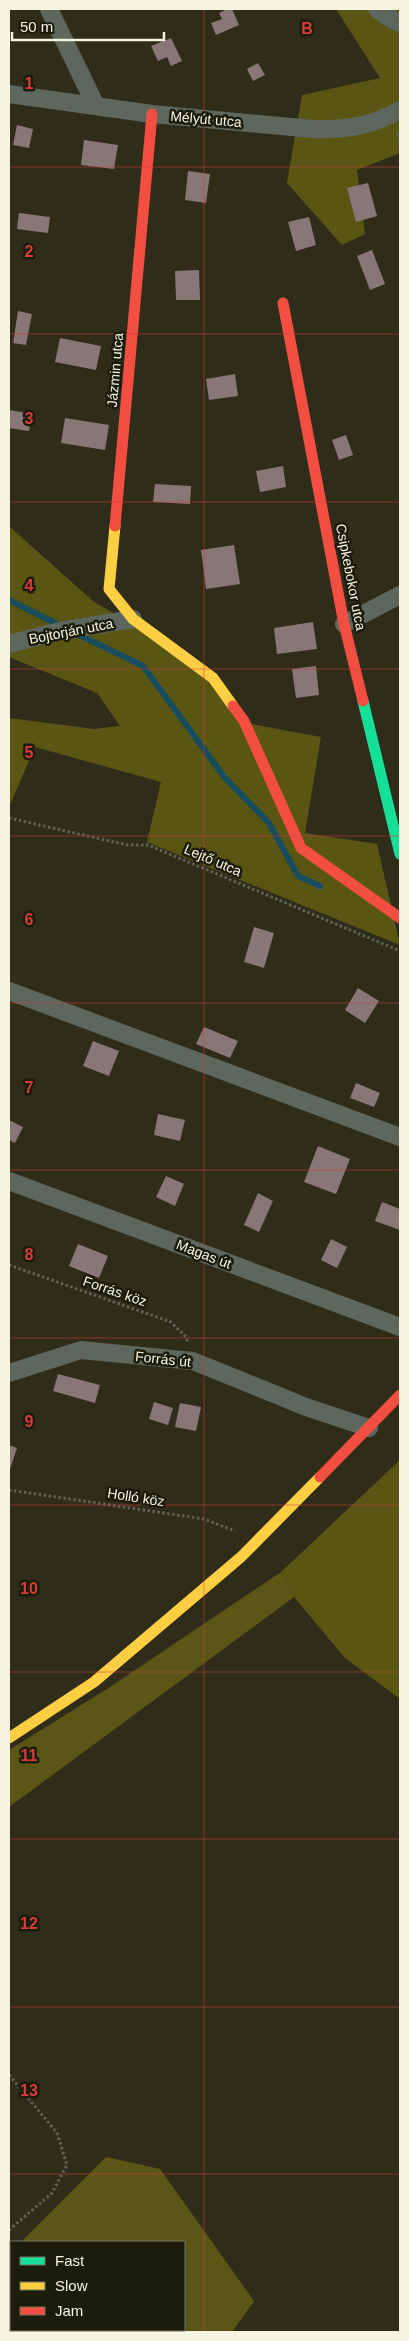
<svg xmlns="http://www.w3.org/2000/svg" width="409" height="2341" font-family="Helvetica,sans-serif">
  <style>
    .green { fill: #5a5716 }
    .forest { fill: #595614 }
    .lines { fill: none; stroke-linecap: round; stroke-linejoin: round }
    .stream { stroke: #174d5e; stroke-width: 6 }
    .building { fill: #877776 }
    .path { stroke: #5e6358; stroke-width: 3; stroke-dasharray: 2.5 2.5; stroke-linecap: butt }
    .street { stroke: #5d675d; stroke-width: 18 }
    .fast { stroke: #16e098; stroke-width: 11 }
    .slow { stroke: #ffcf43; stroke-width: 11 }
    .jam { stroke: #f24e42; stroke-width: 11 }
    .grid { fill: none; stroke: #d93c3a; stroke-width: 1; stroke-opacity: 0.55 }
    .labels { text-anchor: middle; stroke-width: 5; stroke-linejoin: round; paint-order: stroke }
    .street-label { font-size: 14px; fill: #f4f4e0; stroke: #1c1c0d }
    .grid-label { font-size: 16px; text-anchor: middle; font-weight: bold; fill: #d93c3a; stroke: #1c1c0d; stroke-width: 5; stroke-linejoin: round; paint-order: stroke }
  </style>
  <rect width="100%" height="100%" fill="#2f2d1a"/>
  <path class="green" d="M281,1572L294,1597L9,1807V1750L107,1689Z
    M106,2157L160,2169L254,2301L232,2332H9V2255L11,2252V2330H184V2242H21Z"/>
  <path class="forest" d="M336,9H400V153L357,170L365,234L342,245L287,183L302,95L380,78Z
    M9,526L94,602L202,664L252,724L321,737L305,833L377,844L400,945L147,842L161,782L35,747L9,807V718L94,729L120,726L97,693L9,657Z
    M400,1460V1699L345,1658L294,1597L281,1572Z"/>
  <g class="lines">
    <path class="stream" d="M9,600L61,626
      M75,633L143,666L225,778L269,823L298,876L320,886"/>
  </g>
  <path class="building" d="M227,9H232L239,25L216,35L211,23L222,19L219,13Z
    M171,38L182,61L171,66L167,57L158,61L151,46Z
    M258,63L265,75L253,81L247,69Z
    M17,125L33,129L29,148L13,145Z
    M84,140L118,145L114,169L81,165Z
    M188,171L210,174L206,203L185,200Z
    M368,183L377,216L356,222L347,188Z
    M19,213L50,217L48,233L17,229Z
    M309,217L316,245L296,251L288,222Z
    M372,250L385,284L370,290L357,256Z
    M199,270L200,300H176L175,271Z
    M18,311L32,314L26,345L13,343Z
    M60,338L101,346L96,370L55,362Z
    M235,374L238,396L209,400L206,379Z
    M9,410L32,414L29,431L9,428Z
    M65,418L109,425L105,450L61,443Z
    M346,435L353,455L339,460L332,440Z
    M283,466L286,487L260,492L256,471Z
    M155,484L191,486L190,504L153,502Z
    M234,545L240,584L206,589L201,550Z
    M313,622L317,649L277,654L274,628Z
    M316,666L319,695L296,698L292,669Z
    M254,927L274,933L264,968L244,962Z
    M358,988L379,1001L365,1023L345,1010Z
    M204,1027L238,1041L230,1058L196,1044Z
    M93,1041L119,1051L109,1076L83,1066Z
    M356,1083L380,1093L374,1107L350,1098Z
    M158,1114L185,1120L180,1141L154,1135Z
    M9,1120L23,1127L15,1143L9,1140Z
    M318,1146L350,1159L336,1194L304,1182Z
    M166,1176L184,1184L175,1206L156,1197Z
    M258,1193L273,1201L259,1232L244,1225Z
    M382,1202L400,1209V1230L375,1221Z
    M331,1239L347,1247L337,1268L321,1260Z
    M78,1244L108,1256L99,1278L69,1266Z
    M58,1374L100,1385L95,1403L53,1391Z
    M154,1402L173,1408L168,1425L149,1419Z
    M180,1403L201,1407L196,1431L175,1427Z
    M9,1445L17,1448L9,1472Z"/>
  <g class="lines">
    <path class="path" d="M397,133L400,140
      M9,818L127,845H148L400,951
      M9,1265L171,1322L186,1337L188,1343
      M9,1490L204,1519L235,1531
      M9,2075L57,2133L67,2165L52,2193L9,2230"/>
    <path class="street" d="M49,9L96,106
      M377,9L391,19L400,23
      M9,94L152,114L313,129C345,130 372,126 400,110
      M344,624L400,595
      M9,644L60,631L133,619
      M9,991L400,1137
      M9,1181L400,1327
      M9,1373L81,1350L193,1361L306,1407L369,1428"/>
    <path class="fast" d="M363,701L400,854"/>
    <path class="slow" d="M115,526L109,589L133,619L213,678L233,706
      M9,1738L94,1682L241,1557L320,1477"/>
    <path class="jam" d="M283,303L344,624L363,701
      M115,526L152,114
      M233,706L244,721L301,848L400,918
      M320,1477L400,1395"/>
  </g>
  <path class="grid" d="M204,9V2332M9,167H400M9,334H400M9,502H400M9,669H400M9,836H400M9,1003H400M9,1170H400M9,1338H400M9,1505H400M9,1672H400M9,1839H400M9,2007H400M9,2174H400"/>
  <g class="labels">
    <g class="street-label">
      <text transform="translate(206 119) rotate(5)" y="5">Mélyút utca</text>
      <text transform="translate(115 370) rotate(-85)" y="5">Jázmin utca</text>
      <text transform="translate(351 577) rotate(79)" y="5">Csipkebokor utca</text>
      <text transform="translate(71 631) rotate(-11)" y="5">Bojtorján utca</text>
      <text transform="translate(213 860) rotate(23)" y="5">Lejtő utca</text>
      <text transform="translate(204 1254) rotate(21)" y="5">Magas út</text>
      <text transform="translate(115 1291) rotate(19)" y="5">Forrás köz</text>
      <text transform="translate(163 1359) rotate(6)" y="5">Forrás út</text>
      <text transform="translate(136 1497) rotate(9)" y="5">Holló köz</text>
    </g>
  </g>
  <g class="grid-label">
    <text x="307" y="34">B</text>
    <text x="29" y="89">1</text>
    <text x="29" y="257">2</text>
    <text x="29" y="424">3</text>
    <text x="29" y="591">4</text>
    <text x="29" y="758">5</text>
    <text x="29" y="925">6</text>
    <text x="29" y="1093">7</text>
    <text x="29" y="1260">8</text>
    <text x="29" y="1427">9</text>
    <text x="29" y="1594">10</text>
    <text x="29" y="1761">11</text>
    <text x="29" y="1929">12</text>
    <text x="29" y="2096">13</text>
  </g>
  <rect width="409" height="2341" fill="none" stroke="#f4f4e0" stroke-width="20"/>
  <rect x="10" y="2241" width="175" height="90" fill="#1c1c0d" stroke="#727261"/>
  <rect x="20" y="2257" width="25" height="8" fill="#16e098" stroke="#727261"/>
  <text x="55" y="2266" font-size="15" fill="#f4f4e0">Fast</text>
  <rect x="20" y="2282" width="25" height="8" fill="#ffcf43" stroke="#727261"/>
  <text x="55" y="2291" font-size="15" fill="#f4f4e0">Slow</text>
  <rect x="20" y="2307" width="25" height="8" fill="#f24e42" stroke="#727261"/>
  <text x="55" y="2316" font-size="15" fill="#f4f4e0">Jam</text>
  <path d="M12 32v8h152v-8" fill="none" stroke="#f4f4e0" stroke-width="2.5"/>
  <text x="20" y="32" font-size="15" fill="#f4f4e0" stroke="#1c1c0d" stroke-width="4" paint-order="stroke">50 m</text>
</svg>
